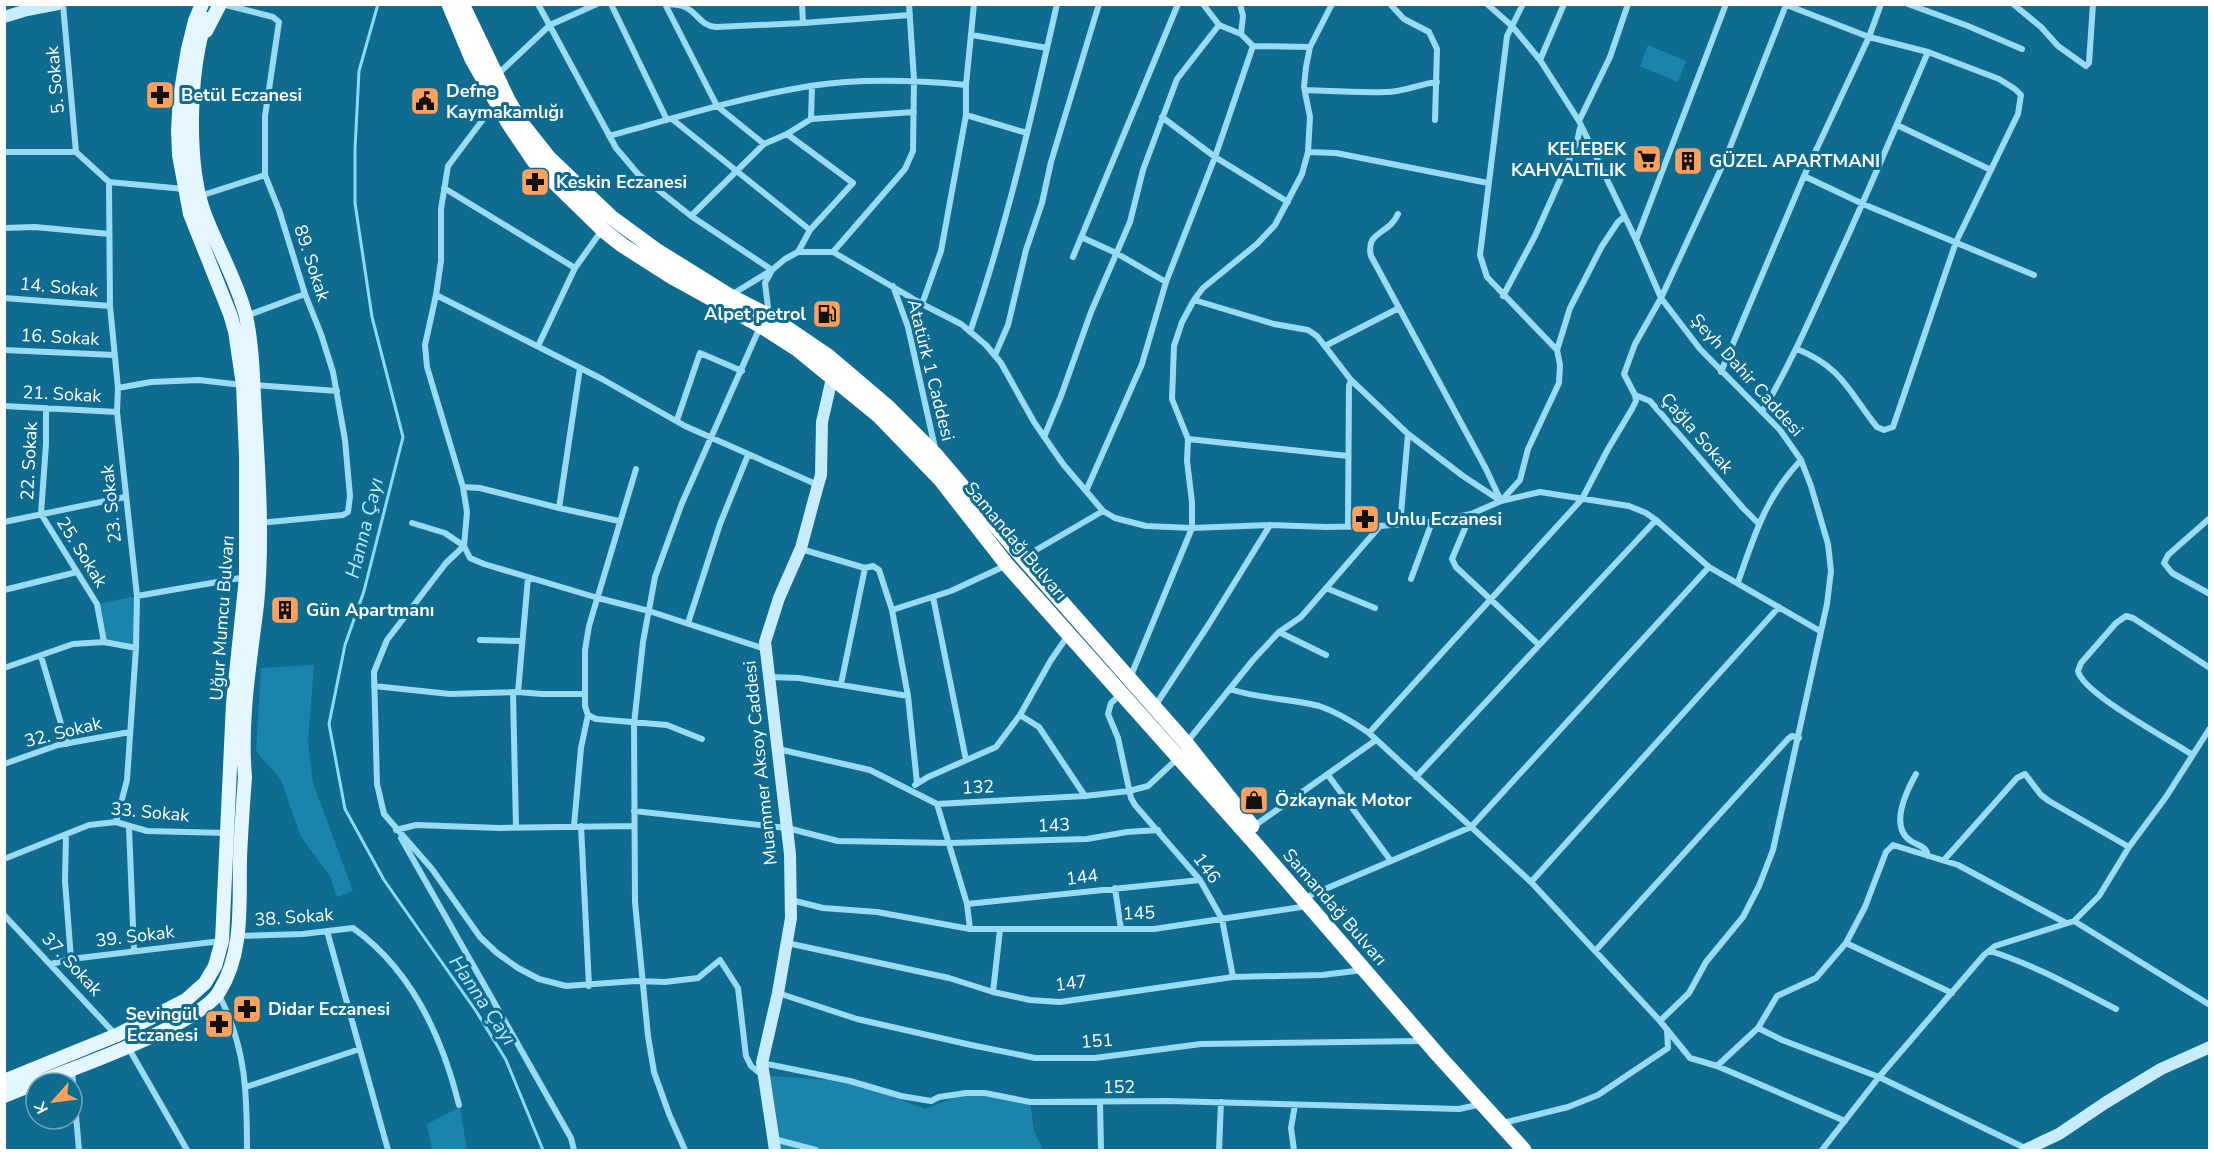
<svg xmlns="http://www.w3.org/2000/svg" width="2214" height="1155" font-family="'Nunito Sans',sans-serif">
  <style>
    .green { fill: #1a84ac }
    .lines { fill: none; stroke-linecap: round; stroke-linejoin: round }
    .stream { stroke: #89dbf7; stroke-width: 3 }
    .street { stroke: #98dbf3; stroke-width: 6 }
    .secondary { stroke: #c7edfd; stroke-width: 12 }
    .primary { stroke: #e4f6ff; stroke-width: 14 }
    .highway { stroke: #fff; stroke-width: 15 }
    .labels { text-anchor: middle; stroke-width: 6; stroke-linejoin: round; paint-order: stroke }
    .street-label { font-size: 18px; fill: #fff; stroke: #0f6b8f }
    .poi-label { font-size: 18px; font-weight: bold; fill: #fff; stroke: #0f6b8f; text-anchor: start }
    .water-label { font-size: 20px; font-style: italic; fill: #b6e9fb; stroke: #0f6b8f }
  </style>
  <rect width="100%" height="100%" fill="#0f6b8f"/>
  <path class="green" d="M1648,45L1686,61L1678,82L1640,66Z
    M137,596L136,648L104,642L97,604Z
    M314,665L308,742L313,783L353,891L337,897L330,876L301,837L281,780L256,751L261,668Z
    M767,1076L850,1081L925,1109L966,1093L1030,1102L1034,1131L1043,1150H775Z
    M460,1107L467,1150H432L427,1124Z"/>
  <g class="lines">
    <path class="stream" d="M378,4L359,71L355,149V203L372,317L403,437L364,591L345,645L329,724L345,809L384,880L476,1011L506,1060L543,1150"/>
    <path class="street" d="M63,4L76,152
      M222,4L273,17L279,22L265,116V175L279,210L305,294L321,334L333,372L345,440L350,496L348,512L343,515L259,523
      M538,4L616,148L638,174L691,216L772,270L731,295
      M611,4L667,120
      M665,4L717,106L764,144
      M668,4C675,5 681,4 687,8C699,15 700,25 716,27L803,23L910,15
      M802,4L803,23
      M1203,4L1219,25L1241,34L1253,46L1310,47
      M1240,4L1243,16L1241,34
      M1390,4L1404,19L1429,32L1437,49L1435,120
      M1487,4L1512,26L1540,60L1579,121L1636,240L1661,298L1700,349L1780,430L1801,460L1811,486L1828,544L1831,571L1827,604L1773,850L1759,886L1743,917L1706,962L1689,993L1660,1021
      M1523,4L1507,36L1480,255L1487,277L1557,350
      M1784,4L1869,37L1928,52L1999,79L2015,89L2021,95L2018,114L1956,242L1893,427L1884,430L1877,427C1848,391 1843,368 1797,349
      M1908,4L1968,26L2022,49
      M2013,4L2041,27L2058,46L2086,66L2089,63L2093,4
      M972,35L1047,48
      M1540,60L1564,4
      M498,74L550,25L597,4
      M1305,90C1331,91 1359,93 1386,92C1404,92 1419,84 1437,82
      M496,102L448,166L441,209V261L436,295L425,345L427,367L463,487L467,512L464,546L446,563L387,640L374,672L377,784L384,814L432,869L480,937L497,953L518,968L539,979L566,986L636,981L665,982L698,978L720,960L738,988L746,1056L751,1066L762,1075
      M966,115L1027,133
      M1162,117L1215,157L1288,202
      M672,119L810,230
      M811,119L812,86
      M1579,121L1610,57L1628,4
      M1897,125L1991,170
      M787,134L853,183L810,230L798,252
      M609,136C675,118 742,97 810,86C862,78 914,80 966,85
      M4,152H76L109,182L184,189
      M1308,152L1336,153L1488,183
      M1804,176L1863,204L2034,275
      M109,182L110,306L118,388L117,412L137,596L136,648L127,780L116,822
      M444,188L575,268
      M200,196L265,175
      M1398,214C1389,235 1365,231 1371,256L1486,469L1501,501
      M691,216L764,144L787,134L811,119L914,112
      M4,228L35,227L109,234
      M1081,237L1116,253L1166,282
      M1636,240L1726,4
      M833,252L905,169L913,151L914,80L909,4
      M1073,257L1178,4
      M893,286L908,327L935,448
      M436,295L602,379L685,426L818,485
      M1503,296L1535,236L1577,142L1580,128
      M4,298L110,306
      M1194,300L1274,324L1308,330L1317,336L1351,380L1408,434L1463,476L1501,501
      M922,304L941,251L966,115V85L974,4
      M769,315L765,283L772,270L785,259L798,252H833L922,304L961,324L986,345L1001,363L1034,422L1063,464L1103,511L1115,518L1146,526L1192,528L1270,525L1326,527L1380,526L1438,521L1471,514L1501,501L1540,492L1629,506L1646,513L1656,520L1709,567L1820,631
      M246,316L305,294
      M970,332C1007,225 1032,115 1057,4
      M538,346L575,268L602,230
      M1325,346L1399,308
      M4,350L114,355
      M995,355L1008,325L1026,250L1042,203L1051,162L1099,4
      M1721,372L1804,176L1869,37L1881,4
      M254,385L337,391
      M118,388L151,382L199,380L242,385
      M4,406L117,412
      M46,408V444L41,514L97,604L104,642
      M1762,412C1795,357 1819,298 1846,240C1874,178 1901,115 1928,52
      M677,420L700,353L742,371
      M1044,437L1061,396L1091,312L1130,222L1143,170L1177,79L1219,25
      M1188,439L1348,456
      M636,469L589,626L585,650V706L588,715L596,719L667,725L702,739
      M463,487L480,488L559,508L619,521
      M1086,491L1142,364L1166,282L1215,157L1253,46
      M1501,501L1520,480L1528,449L1559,383L1560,365L1557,350L1570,308L1602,246L1618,222L1624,217
      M559,508L580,368
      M1471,514L1452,559L1456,567L1538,644
      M2210,518L2168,555L2164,563L2172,573L2210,594
      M4,522L125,497
      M412,523L445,533L464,546L470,558L484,564L598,598L649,611L765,649
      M1758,523L1743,508L1650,401L1635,395L1624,374L1635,344L1661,298L1725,160L1786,5
      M1400,525L1408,434
      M1348,527L1349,386L1351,380
      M801,549L865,568L841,684
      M1024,557L1103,511
      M865,568L873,566L879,570L892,610
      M1411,579L1432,522
      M1738,582C1755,534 1765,498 1801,460
      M1326,588L1375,608
      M4,590L77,572
      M137,596L246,577
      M933,597L966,760
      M688,623L720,524L748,455
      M1279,632L1326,655
      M480,640L522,641
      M41,656L67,744
      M4,668L73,644L104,642L136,648
      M769,677L799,678L908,696
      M1130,678L1192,528V502L1187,461L1188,439L1172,399L1174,346L1182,322L1194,300L1203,288L1257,244L1275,225L1302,174L1308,152L1310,117L1304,87L1306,67L1310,47L1332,4
      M374,686L450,694L518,692L542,694H584
      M1230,689C1258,699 1289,698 1319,706C1337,712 1353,722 1369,733L1531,882L1660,1021L1690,1058L1717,1066L1845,1121
      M513,692L516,827
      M518,692L528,578
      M1122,693L1111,703L1108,714L1118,738L1131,798L1135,805L1200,880L1222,919L1233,977
      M1155,706L1209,624L1270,525
      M1020,715L1039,727L1085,796
      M1369,733L1582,499L1608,449L1632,409L1636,401L1635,395
      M1187,742L1253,660L1279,632L1301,617L1380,526
      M778,749L870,770L937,804L1085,796L1129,791L1148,786L1178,758
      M2191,754C2170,740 2082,693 2078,671L2081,663L2116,623L2126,616L2133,618L2210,668
      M4,764L58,745L130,732
      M1916,774C1906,792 1889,827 1911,841C1919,846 1926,846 1928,856
      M1328,775L1391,861
      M1416,777L1656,520
      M917,783L908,696L892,610L951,591L1007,565
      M915,785L928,777L996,747L1020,715L1051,660L1069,634
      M634,811L787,828L838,841L950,843L1087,839L1127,832L1158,830
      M574,826L581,748L588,715
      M581,826L589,986
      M1254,826L1376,740
      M129,827L134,951
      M396,830L416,825L499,828L633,826
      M66,835L65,881L71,959
      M401,838L571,1138L574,1150
      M4,859L89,825L116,822L147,831L227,833
      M1944,860L2017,778L2025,774L2041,795L2049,801L2129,847
      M1531,882L1779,607
      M1115,888L1121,929
      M1311,895L1471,827L1709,567
      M791,900L823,908L877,912L970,929L967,904L937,804
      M967,904L1200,880
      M4,915L116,1035
      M2074,921L2210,1005
      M970,929H1154L1308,906
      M327,931L388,1150
      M238,936L303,934L353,928C412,970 442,1036 459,1105
      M787,943L949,978L993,992L1030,1000L1060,1002L1233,977L1322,975L1363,970
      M1846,943L1952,993
      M1596,950L1788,739L1792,736L1799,738
      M1990,951C2035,965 2075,988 2116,1009
      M51,964L71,959L221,941
      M993,992L1000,930
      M778,993L857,1019L971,1045L1035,1058H1095L1201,1044L1422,1041
      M219,995C246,1048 247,1092 247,1150
      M1758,1028L1782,1040L1879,1077L2027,1149
      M128,1047L187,1150
      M762,1063L850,1081L901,1096L931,1101L939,1097L966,1093H985L1030,1102L1168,1101L1459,1109L1482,1104
      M1717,1066L1758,1028L1777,996L1816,978L1846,943L1865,907L1886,852L1893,845L1958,865L2066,923
      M72,1070L79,1150
      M246,1087L360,1049
      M1100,1102L1101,1150
      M1507,1122L1568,1107L1598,1095L1668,1048L1667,1030
      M774,1139L816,1150
      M685,1150L669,1114L654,1072L648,1036L635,902L634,724L643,642L655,577L682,503L760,327
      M1219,1150L1221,1102
      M1294,1150L1291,1128L1295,1105
      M1822,1150L1879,1077L1984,955L1995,946L2074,921L2099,896L2129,847L2166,797L2210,728"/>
    <path class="secondary" d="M4,17L27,10L58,4
      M775,1150L762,1063L778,993L791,918L790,854L765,642L779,598L801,548L818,485L821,475L822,422L832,378
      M2025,1150L2059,1134L2105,1103L2161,1069L2210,1047"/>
    <path class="primary" d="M206,31L220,4
      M4,1081L117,1035L186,1000L205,983L215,966L222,941L233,703L246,577V456L243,385L235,331L230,314L190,214L179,155L178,130L180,97L188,49L195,21L202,4
      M36,1083C75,1068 200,1024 219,992C244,953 239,903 240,859C241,831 243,804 245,777C240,720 250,662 257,605C263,543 259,478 255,415C253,383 253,348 246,316C237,281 218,249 205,215C186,164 189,70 206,19
      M4,1096L36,1083"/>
    <path class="highway" d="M449,4L472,59L509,124L534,161L560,188L603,230L622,245L672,277L761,326L797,349L879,416L940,479L1007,565L1259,848L1438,1055L1524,1150
      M462,4L508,100L522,124L549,158L611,217L656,250L730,296L769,316L828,356L888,407L936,455L1017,551L1186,743L1252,826"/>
  </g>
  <defs>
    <g id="pharmacy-square" transform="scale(1.5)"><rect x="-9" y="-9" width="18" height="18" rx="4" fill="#ffa15a" stroke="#0f6b8f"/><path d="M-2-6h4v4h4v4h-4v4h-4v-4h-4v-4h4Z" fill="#111"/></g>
    <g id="civic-square" transform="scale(1.5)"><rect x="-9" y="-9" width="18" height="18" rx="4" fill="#ffa15a" stroke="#0f6b8f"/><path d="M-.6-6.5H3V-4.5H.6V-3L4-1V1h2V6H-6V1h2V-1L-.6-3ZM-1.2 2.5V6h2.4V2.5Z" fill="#111"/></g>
    <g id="supermarket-square" transform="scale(1.5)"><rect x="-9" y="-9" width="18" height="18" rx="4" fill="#ffa15a" stroke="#0f6b8f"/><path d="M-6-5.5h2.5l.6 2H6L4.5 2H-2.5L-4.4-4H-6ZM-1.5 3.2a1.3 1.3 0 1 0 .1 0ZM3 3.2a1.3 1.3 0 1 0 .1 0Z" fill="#111"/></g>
    <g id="building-square" transform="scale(1.5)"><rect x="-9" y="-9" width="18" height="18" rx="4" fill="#ffa15a" stroke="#0f6b8f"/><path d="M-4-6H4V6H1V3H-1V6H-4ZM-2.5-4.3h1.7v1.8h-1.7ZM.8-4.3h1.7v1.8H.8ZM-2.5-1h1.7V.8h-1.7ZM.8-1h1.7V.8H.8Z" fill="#111"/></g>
    <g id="fuel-square" transform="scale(1.5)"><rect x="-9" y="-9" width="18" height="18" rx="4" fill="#ffa15a" stroke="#0f6b8f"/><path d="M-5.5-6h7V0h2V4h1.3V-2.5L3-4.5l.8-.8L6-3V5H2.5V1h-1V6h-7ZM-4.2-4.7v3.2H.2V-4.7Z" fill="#111"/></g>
    <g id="shop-square" transform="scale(1.5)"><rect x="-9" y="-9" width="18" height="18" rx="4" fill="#ffa15a" stroke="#0f6b8f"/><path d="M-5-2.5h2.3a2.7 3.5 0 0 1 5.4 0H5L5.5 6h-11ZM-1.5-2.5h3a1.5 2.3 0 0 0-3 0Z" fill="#111"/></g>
  </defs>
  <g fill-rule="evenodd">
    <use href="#pharmacy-square" x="160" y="95"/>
    <use href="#civic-square" x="425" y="101"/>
    <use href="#supermarket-square" x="1647" y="159"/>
    <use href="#building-square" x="1688" y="161"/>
    <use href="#pharmacy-square" x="535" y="182"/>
    <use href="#fuel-square" x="827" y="314"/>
    <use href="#pharmacy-square" x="1365" y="519"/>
    <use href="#building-square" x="285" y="610"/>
    <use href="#shop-square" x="1254" y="800"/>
    <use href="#pharmacy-square" x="247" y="1009"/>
    <use href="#pharmacy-square" x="219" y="1024"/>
  </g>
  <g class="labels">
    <g class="street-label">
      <text transform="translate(55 80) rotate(-95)" y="6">5. Sokak</text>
      <text transform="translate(312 263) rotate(72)" y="6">89. Sokak</text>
      <text transform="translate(59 287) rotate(5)" y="6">14. Sokak</text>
      <text transform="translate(60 337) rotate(3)" y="6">16. Sokak</text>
      <text transform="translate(931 370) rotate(76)" y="6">Atatürk 1 Caddesi</text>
      <text transform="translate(1747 375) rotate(48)" y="6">Şeyh Dahir Caddesi</text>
      <text transform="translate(62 394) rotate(3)" y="6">21. Sokak</text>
      <text transform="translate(1697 433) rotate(49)" y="6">Çağla Sokak</text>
      <text transform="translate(29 461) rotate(-87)" y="6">22. Sokak</text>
      <text transform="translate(111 504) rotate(-96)" y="6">23. Sokak</text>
      <text transform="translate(1016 541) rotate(50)" y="6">Samandağ Bulvarı</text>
      <text transform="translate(82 552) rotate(58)" y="6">25. Sokak</text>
      <text transform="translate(222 618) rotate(-86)" y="6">Uğur Mumcu Bulvarı</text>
      <text transform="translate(63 732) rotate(-14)" y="6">32. Sokak</text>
      <text transform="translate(760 763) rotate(-96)" y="6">Muammer Aksoy Caddesi</text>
      <text transform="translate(978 787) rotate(-3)" y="6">132</text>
      <text transform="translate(150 812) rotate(5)" y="6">33. Sokak</text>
      <text transform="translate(1054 825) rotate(-2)" y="6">143</text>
      <text transform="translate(1207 868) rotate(54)" y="6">146</text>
      <text transform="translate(1082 877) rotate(-7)" y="6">144</text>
      <text transform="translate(1335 907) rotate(49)" y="6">Samandağ Bulvarı</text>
      <text transform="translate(1139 913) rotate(-2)" y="6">145</text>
      <text transform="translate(294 917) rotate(-4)" y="6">38. Sokak</text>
      <text transform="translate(135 936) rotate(-7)" y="6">39. Sokak</text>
      <text transform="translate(72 964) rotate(47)" y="6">37. Sokak</text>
      <text transform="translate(1071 983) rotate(-7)" y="6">147</text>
      <text transform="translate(1097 1041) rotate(-4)" y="6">151</text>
      <text transform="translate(1119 1087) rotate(-1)" y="6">152</text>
    </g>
    <g class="poi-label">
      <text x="446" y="97">Defne<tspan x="446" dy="21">Kaymakamlığı</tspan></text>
      <text x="181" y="101">Betül Eczanesi</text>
      <text x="1626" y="155" text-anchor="end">KELEBEK<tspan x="1626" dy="21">KAHVALTILIK</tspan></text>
      <text x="1709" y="167">GÜZEL APARTMANI</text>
      <text x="556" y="188">Keskin Eczanesi</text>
      <text x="806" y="320" text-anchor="end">Alpet petrol</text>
      <text x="1386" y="525">Unlu Eczanesi</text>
      <text x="306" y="616">Gün Apartmanı</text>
      <text x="1275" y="806">Özkaynak Motor</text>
      <text x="268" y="1015">Didar Eczanesi</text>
      <text x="198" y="1020" text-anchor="end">Sevingül<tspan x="198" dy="21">Eczanesi</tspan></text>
    </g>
    <g class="water-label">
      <text transform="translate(364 528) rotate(-76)" y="7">Hanna Çayı</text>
      <text transform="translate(483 1000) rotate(56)" y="7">Hanna Çayı</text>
    </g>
  </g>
  <rect width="2214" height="1155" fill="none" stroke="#ffffff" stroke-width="12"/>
  <g transform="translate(54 1101) rotate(242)"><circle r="28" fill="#0f6b8f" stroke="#6fa6bc" stroke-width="1.5"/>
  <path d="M0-4.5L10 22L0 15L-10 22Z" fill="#ffa15a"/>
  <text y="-9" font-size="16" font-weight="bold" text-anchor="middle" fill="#ffffff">K</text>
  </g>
</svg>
